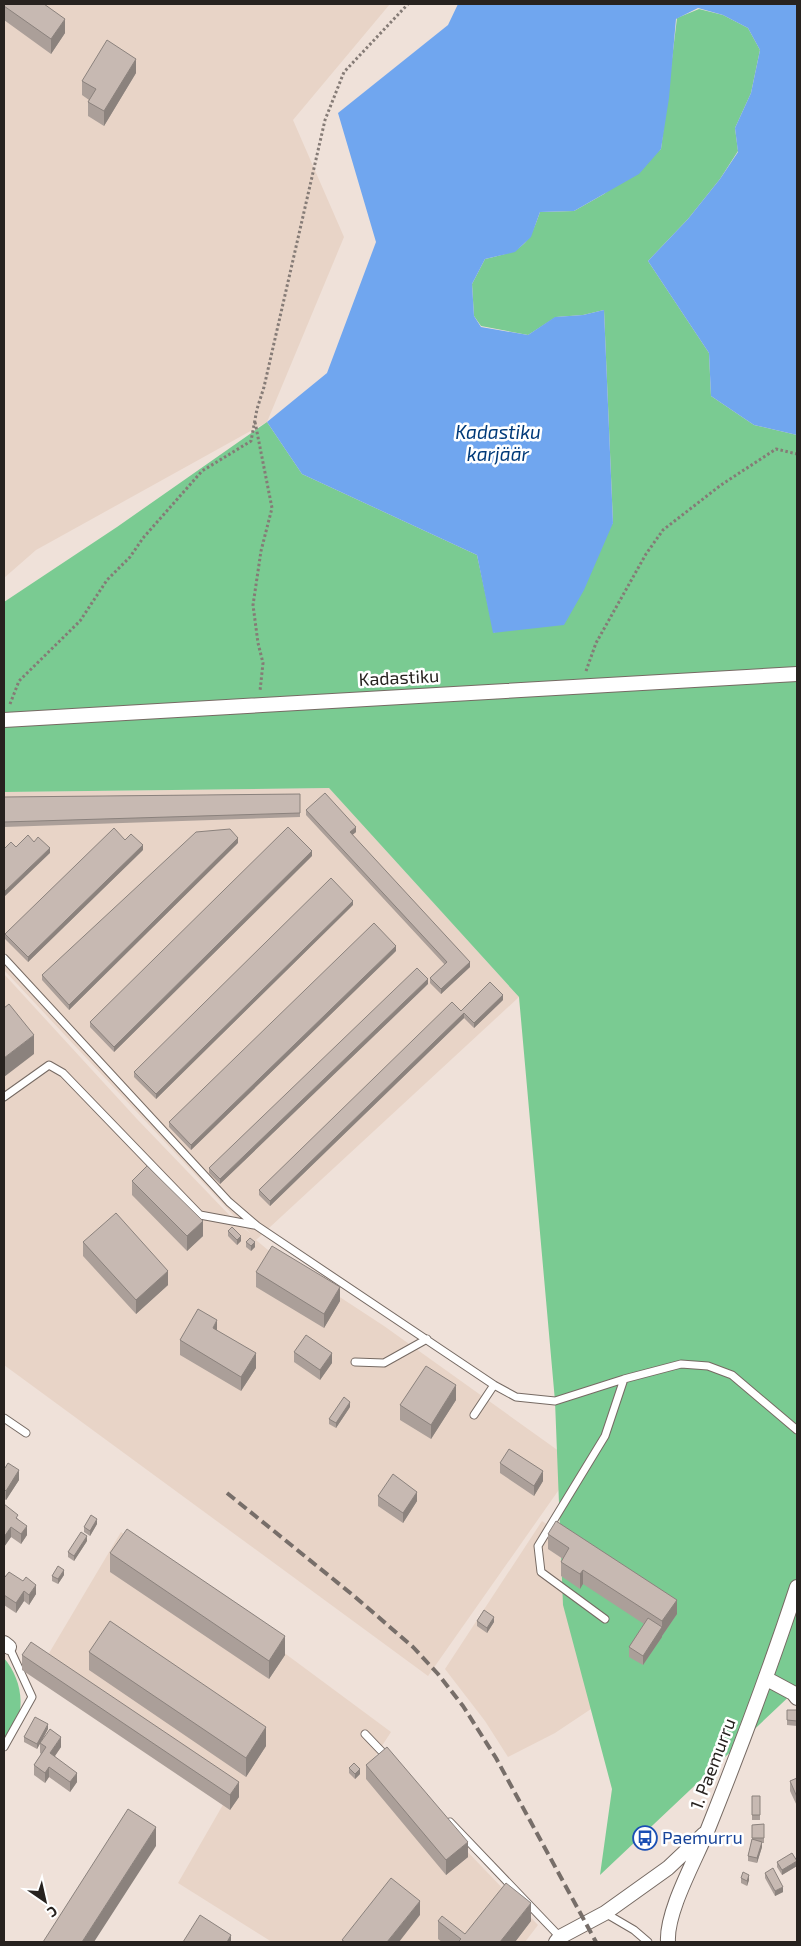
<svg xmlns="http://www.w3.org/2000/svg" width="801" height="1946" font-family="'Exo 2',sans-serif">
  <style>
    .built { fill: #e8d4c7 }
    .green { fill: #7acb92 }
    .water { fill: #70a6ef }
    .lines { fill: none; stroke-linecap: round; stroke-linejoin: round }
    .lane-casing { stroke: #766a63; stroke-width: 9 }
    .street-casing { stroke: #766a63; stroke-width: 16 }
    .path { stroke: #857b76; stroke-width: 3; stroke-dasharray: 2.5 2.5; stroke-linecap: butt }
    .lane { stroke: #fff; stroke-width: 7 }
    .street { stroke: #fff; stroke-width: 14 }
    .rail { stroke: #776e69; stroke-width: 4; stroke-dasharray: 10 5; stroke-linecap: butt }
    .wall { fill: #ab9f99 }
    .shaded-wall { fill: #8b827d }
    .building { fill: #c7b9b2; stroke: #8b827d }
    .labels { text-anchor: middle; stroke-width: 5; stroke-linejoin: round; paint-order: stroke }
    .street-label { font-size: 18px; fill: #27221f; stroke: #fff }
    .transit-label { font-size: 18px; fill: #164399; stroke: #fff; text-anchor: start }
    .water-label { font-size: 19px; font-style: italic; fill: #013a79; stroke: #fff }
  </style>
  <rect width="100%" height="100%" fill="#efe1d9"/>
  <path class="built" d="M4,4H390L293,120L344,237L267,422L36,550L4,578Z
    M329,788L519,997L256,1240L268,1250L384,1326L577,1464L428,1676L4,1365V974L137,1119L234,1220L251,1234L4,970V792Z
    M542,1521L681,1614L633,1681L555,1733L508,1757L485,1721L445,1669Z
    M121,1532L391,1732L374,1758L388,1769L538,1925L525,1942H272L178,1883L232,1789L45,1660Z"/>
  <path class="green" d="M699,9L723,15L748,28L760,50L751,93L735,128L738,151L720,179L688,219L648,261L709,353L711,396L754,425L797,435V1689L600,1875L612,1789L563,1605L555,1401L519,997L329,788L4,792V602L117,527L267,422L302,474L477,555L494,633L613,523L604,310L583,315L556,317L528,335L481,326L474,316L472,284L485,259C522,250 527,249 540,212L574,211L604,194L661,149L677,18Z
    M4,1658C17,1673 25,1697 18,1718C16,1726 8,1734 4,1742Z"/>
  <path class="water" d="M458,4H797V435L754,425L711,396L709,353L648,261L688,219L720,179L738,152L735,128L751,93L760,50L748,28L723,15L698,8L676,19L669,98L661,149L639,174L574,211L540,212L531,237L515,252L485,259L472,284L474,316L481,327L528,335L555,317L583,315L604,310L613,523L584,590L564,625L493,633L477,555L302,474L267,422L327,373L376,242L338,113L448,25Z"/>
  <g class="lines">
    <g class="lane-casing">
      <path id="lane" d="M4,958L229,1202L257,1226L494,1385L516,1397L555,1401L624,1379L681,1364L708,1366L732,1375L797,1430
        M4,1097L49,1065L63,1073L200,1215L254,1225
        M355,1362L384,1363L427,1339
        M474,1415L494,1385
        M4,1418L26,1433
        M605,1619L541,1572L538,1546L605,1436L624,1379
        M365,1734L388,1758
        M4,1747L32,1697L9,1647
        M450,1822L560,1937
        M605,1913L634,1930L648,1942"/>
    </g>
    <g class="street-casing">
      <path id="street" d="M4,720L797,674
        M4,1643L9,1647
        M767,1679L793,1693L797,1698
        M556,1942L560,1937L605,1913L668,1868L704,1834
        M668,1942C666,1911 696,1859 708,1829C740,1749 770,1669 797,1587"/>
    </g>
    <path class="path" d="M255,422L272,508L261,551L253,605L258,643L263,663L260,691
      M586,671L596,643L646,554L663,530L721,485L776,449L797,454
      M10,704L19,681L80,621L107,580L130,557L143,538L202,471L251,441L257,409L264,387L325,120L344,72L408,4"/>
    <use href="#lane" class="lane"/>
    <use href="#street" class="street"/>
    <path class="rail" d="M227,1493L354,1596L413,1647L438,1674L463,1706L496,1758L596,1942"/>
  </g>
  <path class="wall" d="M4,4L65,33L51,54L4,20Z
    M136,73L104,126L88,116V102L89,100L82,95V81Z
    M300,794V817L4,827V797Z
    M306,810L356,832L352,835L470,967L441,994L430,983V978L445,965L306,815Z
    M238,843L69,1010L42,980V975Z
    M143,850L28,962L5,939V934Z
    M312,856L114,1052L90,1027V1022Z
    M353,905L156,1099L134,1077V1072Z
    M396,951L191,1150L169,1127V1122Z
    M428,984L220,1184L209,1173V1168Z
    M503,1000L474,1028L464,1018L270,1206L259,1195V1190L461,1011Z
    M132,1181L203,1236L187,1251L132,1195Z
    M228,1231L241,1241L237,1245L228,1236Z
    M83,1242L168,1285L136,1314L83,1256Z
    M246,1242L255,1247L251,1251L246,1247Z
    M256,1272L340,1301L324,1328L256,1287Z
    M217,1331L256,1368L241,1391L180,1355V1340Z
    M294,1352L332,1363L320,1380L294,1362Z
    M456,1400L431,1439L400,1420V1405Z
    M350,1407L336,1428L329,1424V1419Z
    M500,1463L543,1481L534,1496L500,1473Z
    M4,1467L19,1480L6,1500L4,1499Z
    M378,1496L417,1501L403,1523L378,1506Z
    M4,1504L18,1519L27,1535L21,1544L11,1537L4,1547Z
    M97,1524L90,1536L84,1532V1527Z
    M548,1534L677,1614L662,1636V1635V1637L643,1665L629,1657V1647L644,1624L583,1584L580,1589L561,1576V1562L563,1559L548,1549Z
    M87,1541L74,1561L68,1557V1552Z
    M110,1553L285,1655L269,1679L110,1572Z
    M4,1575L36,1594L29,1605L24,1601L16,1613L4,1605Z
    M64,1575L58,1584L52,1581V1576Z
    M477,1621L494,1622L487,1633L477,1626Z
    M89,1652L266,1746L246,1777L89,1670Z
    M22,1655L239,1797L230,1810L22,1670Z
    M787,1710H797V1726L787,1725Z
    M48,1729L37,1749L24,1742V1737Z
    M40,1743L61,1747L55,1756L77,1782L70,1792L49,1777L45,1783L34,1775V1765L41,1754L40,1753Z
    M366,1765L468,1857L446,1875L366,1779Z
    M349,1768L360,1774L355,1779L349,1773Z
    M797,1778V1806L790,1791V1781Z
    M752,1796H760V1820H752Z
    M764,1824V1843H762V1847L757,1863L748,1861V1856L752,1839V1825Z
    M777,1862L797,1866L782,1875L777,1867Z
    M765,1873L783,1892L775,1896L765,1878Z
    M741,1878L749,1880L747,1886L741,1883Z
    M438,1921L465,1934L531,1921L515,1942H442L438,1939Z"/>
  <path class="shaded-wall" d="M65,19V33L51,54V39Z
    M136,59V73L104,126V111Z
    M356,827V832L350,837V832Z
    M238,838V843L69,1010V1005Z
    M143,845V850L28,962V957Z
    M50,848V853L4,897V892Z
    M312,851V856L114,1052V1047Z
    M353,901V905L156,1099V1094Z
    M396,946V951L191,1150V1145Z
    M470,962V967L441,994V989Z
    M428,979V984L220,1184V1179Z
    M503,995V1000L474,1028V1023Z
    M464,1013V1018L270,1206V1201Z
    M34,1035V1054L4,1077V1058Z
    M203,1221V1236L187,1251V1236Z
    M241,1236V1241L237,1245V1240Z
    M255,1242V1247L251,1251V1246Z
    M168,1271V1285L136,1314V1300Z
    M340,1287V1301L324,1328V1314Z
    M217,1320V1335L213,1328Z
    M256,1353V1368L241,1391V1377Z
    M332,1353V1363L320,1380V1370Z
    M456,1385V1400L431,1439V1425Z
    M350,1402V1407L336,1428V1423Z
    M19,1470V1480L6,1500V1491Z
    M543,1471V1481L534,1496V1486Z
    M417,1492V1501L403,1523V1513Z
    M97,1519V1524L90,1536V1531Z
    M27,1526V1535L21,1544V1534Z
    M11,1527V1537L4,1547V1537Z
    M87,1536V1541L74,1561V1556Z
    M64,1570V1575L58,1584V1579Z
    M583,1570V1584L580,1589V1574Z
    M36,1585V1594L29,1605V1595Z
    M24,1591V1601L16,1613V1603Z
    M677,1600V1614L662,1636V1621Z
    M494,1617V1622L487,1633V1628Z
    M662,1627V1637L643,1665V1656Z
    M285,1636V1655L269,1679V1661Z
    M48,1724V1729L37,1749V1744Z
    M266,1727V1746L246,1777V1758Z
    M61,1737V1747L50,1763V1753Z
    M49,1767V1777L45,1783V1773Z
    M360,1769V1774L355,1779V1774Z
    M77,1773V1782L70,1792V1782Z
    M239,1782V1797L230,1810V1795Z
    M156,1827V1846L94,1942H82Z
    M468,1842V1857L446,1875V1860Z
    M762,1842V1847L757,1863V1858Z
    M797,1861V1866L782,1875V1870Z
    M749,1875V1880L747,1886V1881Z
    M783,1887V1892L775,1896V1891Z
    M420,1901V1915L399,1942H387Z
    M531,1903V1921L515,1942H500Z
    M231,1935V1942H227Z"/>
  <path class="building" d="M4,4H44L65,19L51,39L4,6Z
    M107,40L136,59L104,111L88,102L96,89L82,81Z
    M325,793L356,827L350,832L470,962L441,989L430,978L447,962L306,810Z
    M300,794V813L4,822V797Z
    M288,827L312,851L114,1047L90,1022Z
    M114,828L125,840L131,834L143,845L28,957L5,934Z
    M230,829L238,838L69,1005L42,975L196,832Z
    M28,835L34,842L38,837L50,848L4,892V849L11,842L16,847Z
    M331,878L353,901L156,1094L134,1072Z
    M374,923L396,946L191,1145L169,1122Z
    M417,968L428,979L220,1179L209,1168Z
    M490,982L503,995L474,1023L464,1013L270,1201L259,1190L452,1002L461,1011Z
    M9,1004L34,1035L4,1058V1008Z
    M147,1166L203,1221L187,1236L132,1181Z
    M116,1213L168,1271L136,1300L83,1242Z
    M232,1227L241,1236L237,1240L228,1231Z
    M250,1238L255,1242L251,1246L246,1242Z
    M272,1246L340,1287L324,1314L256,1272Z
    M198,1309L217,1320L213,1328L256,1353L241,1377L180,1340Z
    M306,1335L332,1353L320,1370L294,1352Z
    M426,1366L456,1385L431,1425L400,1405Z
    M344,1397L350,1402L336,1423L329,1419Z
    M509,1449L543,1471L534,1486L500,1463Z
    M8,1463L19,1470L6,1491L4,1489V1467L5,1468Z
    M393,1474L417,1492L403,1513L378,1496Z
    M4,1504L18,1515L16,1518L27,1526L21,1534L11,1527L4,1537Z
    M91,1515L97,1519L90,1531L84,1527Z
    M556,1521L677,1600L662,1621L583,1570L580,1574L561,1562L569,1548L548,1534Z
    M127,1529L285,1636L269,1661L110,1553Z
    M81,1532L87,1536L74,1556L68,1552Z
    M58,1566L64,1570L58,1579L52,1576Z
    M9,1572L23,1581L26,1577L36,1585L29,1595L24,1591L16,1603L4,1595V1575L5,1577Z
    M484,1610L494,1617L487,1628L477,1621Z
    M648,1618L662,1627L643,1656L629,1647Z
    M110,1621L266,1727L246,1758L89,1652Z
    M31,1642L239,1782L230,1795L22,1655Z
    M787,1710H797V1721L787,1720Z
    M35,1717L48,1724L37,1744L24,1737Z
    M50,1729L61,1737L50,1753L77,1773L70,1782L49,1767L45,1773L34,1765L46,1747L40,1743Z
    M387,1747L468,1842L446,1860L366,1765Z
    M354,1763L360,1769L355,1774L349,1768Z
    M797,1778V1797L790,1781Z
    M752,1796H760V1815H752Z
    M128,1809L156,1827L82,1942H43Z
    M764,1824V1838H752V1825Z
    M752,1839L762,1842L757,1858L748,1856Z
    M792,1853L797,1861L782,1870L777,1862Z
    M773,1868L783,1887L775,1891L765,1873Z
    M743,1872L749,1875L747,1881L741,1878Z
    M391,1878L420,1901L387,1942H345L342,1940Z
    M506,1883L531,1903L500,1942H458L461,1939L438,1921L442,1916L465,1934Z
    M200,1915L231,1935L227,1942H183Z"/>
  <defs>
    <g id="bus-ring" transform="scale(1.25)"><circle r="9.5" fill="#fff" stroke="#1a4fb4" stroke-width="1.5"/><path d="M-5-6H5V4H4V6H2V4H-2V6H-4V4H-5ZM-3.5-4V0h7V-4ZM-3.5 1.2v1.5H-2V1.2ZM2 1.2v1.5H3.5V1.2Z" fill="#1a4fb4"/></g>
  </defs>
  <g fill-rule="evenodd">
    <use href="#bus-ring" x="645" y="1838"/>
  </g>
  <g class="labels">
    <g class="street-label">
      <text transform="translate(399 678) rotate(-3)" y="6">Kadastiku</text>
      <text transform="translate(713 1764) rotate(-69)" y="6">1. Paemurru</text>
    </g>
    <g class="transit-label">
      <text x="662" y="1844">Paemurru</text>
    </g>
    <g class="water-label">
      <text x="498" y="439">Kadastiku<tspan x="498" dy="22">karjäär</tspan></text>
    </g>
  </g>
  <rect width="801" height="1946" fill="none" stroke="#27221f" stroke-width="10"/>
  <g transform="translate(45 1901) rotate(146)" stroke="#ffffff" stroke-width="4" paint-order="stroke">
  <path d="M0-4L9 19L0 12L-9 19Z" fill="#27221f"/>
  <text y="-8" font-size="14" font-weight="bold" text-anchor="middle" fill="#27221f">С</text>
  </g>
</svg>
